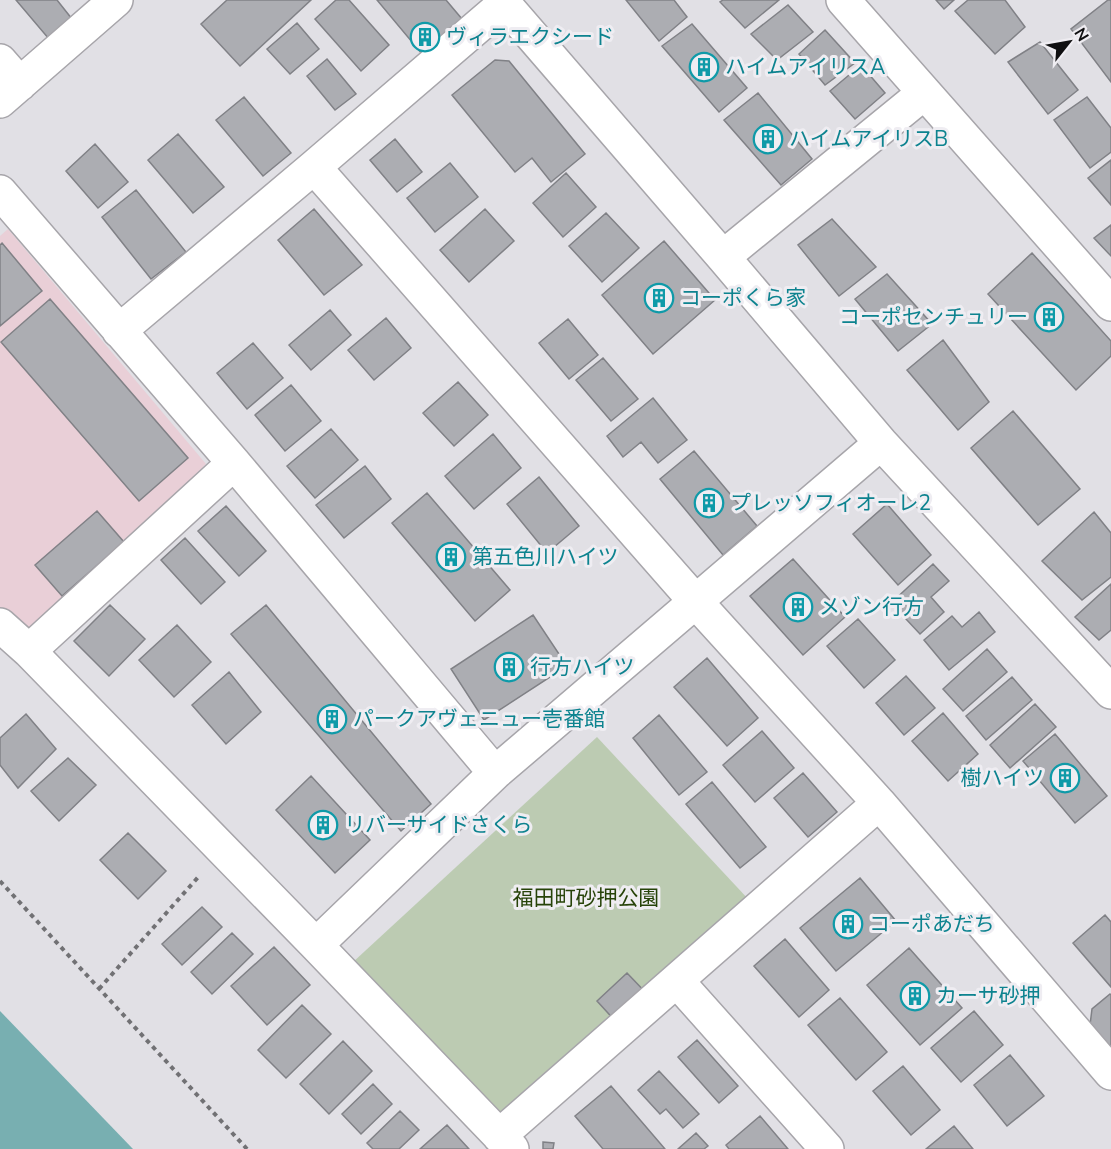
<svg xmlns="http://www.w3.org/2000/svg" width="1111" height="1149" font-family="'Nunito Sans','Noto Sans JP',sans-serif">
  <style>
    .education { fill: #e9cfd7 }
    .green { fill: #bccbb2 }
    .water { fill: #78afb1 }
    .building { fill: #acadb2; stroke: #808186; stroke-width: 1.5 }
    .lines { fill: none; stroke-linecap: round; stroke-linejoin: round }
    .minor-casing { stroke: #a7a5aa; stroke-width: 36 }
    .path { stroke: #717174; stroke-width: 4; stroke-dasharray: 4.5 4.5; stroke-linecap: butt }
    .minor { stroke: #fff; stroke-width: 33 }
    .labels { text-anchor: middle; stroke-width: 6; stroke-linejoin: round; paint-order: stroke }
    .culture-label { font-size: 21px; fill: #0d838f; stroke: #efedf2; text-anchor: start }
    .park-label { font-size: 21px; fill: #274309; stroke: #efedf2 }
  </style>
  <rect width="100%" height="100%" fill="#e1e0e5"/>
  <path class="education" d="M8,229L206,464L44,627L17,630L0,613V236Z"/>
  <path class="green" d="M597,737L750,901L502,1119L352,963Z"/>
  <path class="water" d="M0,1011L133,1149H0Z"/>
  <path class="building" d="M16,0H57L72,19L49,39Z
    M227,0H311L240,66L201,24Z
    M336,0H349L389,45L361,71L315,19Z
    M377,0H446L462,19L422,54Z
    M626,0H674L687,17L659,41Z
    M723,0H779L745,28L720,2Z
    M936,0H954L944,9Z
    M968,0H1005L1025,27L995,54L955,11Z
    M1108,0H1111V82L1071,29Z
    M788,5L813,32L777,60L751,34Z
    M297,23L319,49L290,74L267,49Z
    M692,24L747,88L719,112L662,46Z
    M825,30L855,63L825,85L799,54Z
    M1040,42L1078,90L1048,114L1008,62Z
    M327,59L356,94L335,110L307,76Z
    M495,60L509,61L585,154L551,182L532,158L515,172L452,95Z
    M861,65L885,93L855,119L830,91Z
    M758,93L812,159L781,185L724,120Z
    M244,97L291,153L263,176L216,120Z
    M1087,97L1111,128V152L1090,168L1054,120Z
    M178,134L224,187L193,213L148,160Z
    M395,139L422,172L397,192L370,160Z
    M95,144L128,182L98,208L66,171Z
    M1111,160V205L1088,178Z
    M450,163L478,197L435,232L407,198Z
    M566,173L596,207L563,237L533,203Z
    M136,190L186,252L151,279L102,217Z
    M314,209L362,265L324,295L278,240Z
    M485,209L514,241L469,282L440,250Z
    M606,213L639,248L602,282L569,246Z
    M832,219L876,267L839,296L798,245Z
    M1111,225V256L1094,238Z
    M664,241L715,300L653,354L602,295Z
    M2,243L42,291L0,326V245Z
    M1032,253L1111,341V356L1076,390L988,294Z
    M887,274L932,324L898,351L855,299Z
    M50,299L188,458L139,501L1,342Z
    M330,310L351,335L311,370L289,345Z
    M386,318L411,348L374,380L348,350Z
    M568,319L598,355L569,379L539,343Z
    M943,340L989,402L958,430L907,370Z
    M253,343L283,378L247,409L217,373Z
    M603,358L638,399L611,421L576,380Z
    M458,382L488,415L454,446L423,413Z
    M291,385L321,421L285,451L255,415Z
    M653,398L687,440L658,463L641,442L623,457L607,436Z
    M1013,411L1080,489L1038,525L971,448Z
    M331,429L358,460L315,498L287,466Z
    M493,434L521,468L474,509L445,476Z
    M694,451L757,526L723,555L660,479Z
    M365,466L391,499L344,538L316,505Z
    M539,477L579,526L547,553L507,504Z
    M427,493L510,590L475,621L392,523Z
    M887,504L931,555L898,585L853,534Z
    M226,506L266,551L239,576L198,531Z
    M97,511L124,542L62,596L35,565Z
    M1094,512L1111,533V577L1082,600L1042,561Z
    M185,538L225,582L201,604L161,560Z
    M793,559L845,617L803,655L750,596Z
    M933,564L949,581L931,597L944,612L920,634L891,603Z
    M1111,584V630L1099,640L1075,617Z
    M110,605L145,639L109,676L74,641Z
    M266,605L431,804L401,831L231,634Z
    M979,612L995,632L949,670L924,640L952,616L962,627Z
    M533,615L567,666L484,720L451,669Z
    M858,619L895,660L864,688L827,646Z
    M177,625L211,662L174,697L139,660Z
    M987,649L1007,672L963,711L943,689Z
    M707,658L758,718L727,746L674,687Z
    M229,672L261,712L226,744L192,705Z
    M906,676L935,708L904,735L876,703Z
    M1012,677L1032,700L986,740L966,716Z
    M1035,704L1056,727L1010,768L990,745Z
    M943,713L978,754L948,781L912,741Z
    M26,714L56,749L18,788L0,765V738Z
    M659,715L707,772L679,795L633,738Z
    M762,731L794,768L755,802L723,765Z
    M1055,734L1107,796L1075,823L1023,761Z
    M68,758L96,785L59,821L31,791Z
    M803,773L837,812L808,837L774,798Z
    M311,776L370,840L335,873L276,810Z
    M712,782L766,847L740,868L686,804Z
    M128,833L166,871L138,899L100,860Z
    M860,878L896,921L836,971L800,928Z
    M202,907L222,927L182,965L162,944Z
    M1105,915L1111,922V987L1073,943Z
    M232,933L253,954L212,994L191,972Z
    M785,939L829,990L799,1017L754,966Z
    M274,947L310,985L267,1025L231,986Z
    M909,948L962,1008L920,1045L867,985Z
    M627,973L649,996L618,1024L597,1001Z
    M1110,994L1111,995V1060L1089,1033L1092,1009Z
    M840,998L887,1052L856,1080L808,1025Z
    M302,1005L331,1034L286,1078L258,1050Z
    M974,1011L1003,1045L961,1082L931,1048Z
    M697,1040L738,1086L719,1103L678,1057Z
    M343,1041L372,1071L329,1114L300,1084Z
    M1010,1055L1044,1096L1007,1126L974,1085Z
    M903,1066L940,1110L911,1135L873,1091Z
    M659,1071L699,1114L683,1128L666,1109L660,1114L638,1090Z
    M373,1084L392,1104L361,1134L342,1114Z
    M611,1086L665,1149H603L575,1116Z
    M400,1111L419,1130L399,1149H373L367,1143Z
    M760,1116L788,1149H729L726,1145Z
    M447,1125L469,1149H420Z
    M954,1126L973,1149H926Z
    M696,1133L708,1146L704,1149H678Z
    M543,1142L554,1143L553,1149H543Z"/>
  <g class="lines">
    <g class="minor-casing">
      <path id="minor" d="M501,0L723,257L881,443L1111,692
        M843,0L1111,304
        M0,61L20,84
        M0,101L116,0
        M314,167L696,602L879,803L1111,1073
        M0,192L234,463L495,773
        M723,257L924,93
        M119,331L314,167L504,4
        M0,625L29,651L316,945L512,1149
        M29,651L234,463
        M316,945L495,773L881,443
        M677,981L827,1149
        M499,1136L879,803"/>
    </g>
    <path class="path" d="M0,881L247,1149
      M99,989L200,875"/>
    <use href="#minor" class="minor"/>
  </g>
  <defs>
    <g id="building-ring" transform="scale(1.5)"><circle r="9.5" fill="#efedf2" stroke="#0f9aa8" stroke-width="1.5"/><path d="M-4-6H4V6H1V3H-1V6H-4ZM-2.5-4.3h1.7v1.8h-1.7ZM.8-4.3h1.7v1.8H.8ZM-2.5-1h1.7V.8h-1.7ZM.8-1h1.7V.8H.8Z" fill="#0f9aa8"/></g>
  </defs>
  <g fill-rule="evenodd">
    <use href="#building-ring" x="425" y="37"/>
    <use href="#building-ring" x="704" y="67"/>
    <use href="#building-ring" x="768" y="139"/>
    <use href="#building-ring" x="659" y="298"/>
    <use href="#building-ring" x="1049" y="317"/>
    <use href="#building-ring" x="709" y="503"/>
    <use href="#building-ring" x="451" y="557"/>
    <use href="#building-ring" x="798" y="607"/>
    <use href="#building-ring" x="509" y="667"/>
    <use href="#building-ring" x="332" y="719"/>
    <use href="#building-ring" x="1065" y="778"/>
    <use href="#building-ring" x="323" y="825"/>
    <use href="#building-ring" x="848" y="924"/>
    <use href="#building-ring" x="915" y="996"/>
  </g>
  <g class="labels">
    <g class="culture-label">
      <text x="446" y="44">ヴィラエクシード</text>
      <text x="725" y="74">ハイムアイリスA</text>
      <text x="789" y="146">ハイムアイリスB</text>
      <text x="680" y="305">コーポくら家</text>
      <text x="1028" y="324" text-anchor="end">コーポセンチュリー</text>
      <text x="730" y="510">プレッソフィオーレ2</text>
      <text x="472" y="564">第五色川ハイツ</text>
      <text x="819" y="614">メゾン行方</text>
      <text x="530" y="674">行方ハイツ</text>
      <text x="353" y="726">パークアヴェニュー壱番館</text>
      <text x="1044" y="785" text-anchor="end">樹ハイツ</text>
      <text x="344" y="832">リバーサイドさくら</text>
      <text x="869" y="931">コーポあだち</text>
      <text x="936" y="1003">カーサ砂押</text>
    </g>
    <g class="park-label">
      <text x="586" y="905">福田町砂押公園</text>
    </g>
  </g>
  <g transform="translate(1069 42) rotate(59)" stroke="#efedf2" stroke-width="4.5" paint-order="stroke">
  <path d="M0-4.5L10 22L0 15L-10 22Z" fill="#0f0f11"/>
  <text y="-9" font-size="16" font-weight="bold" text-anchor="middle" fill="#0f0f11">N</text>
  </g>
</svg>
